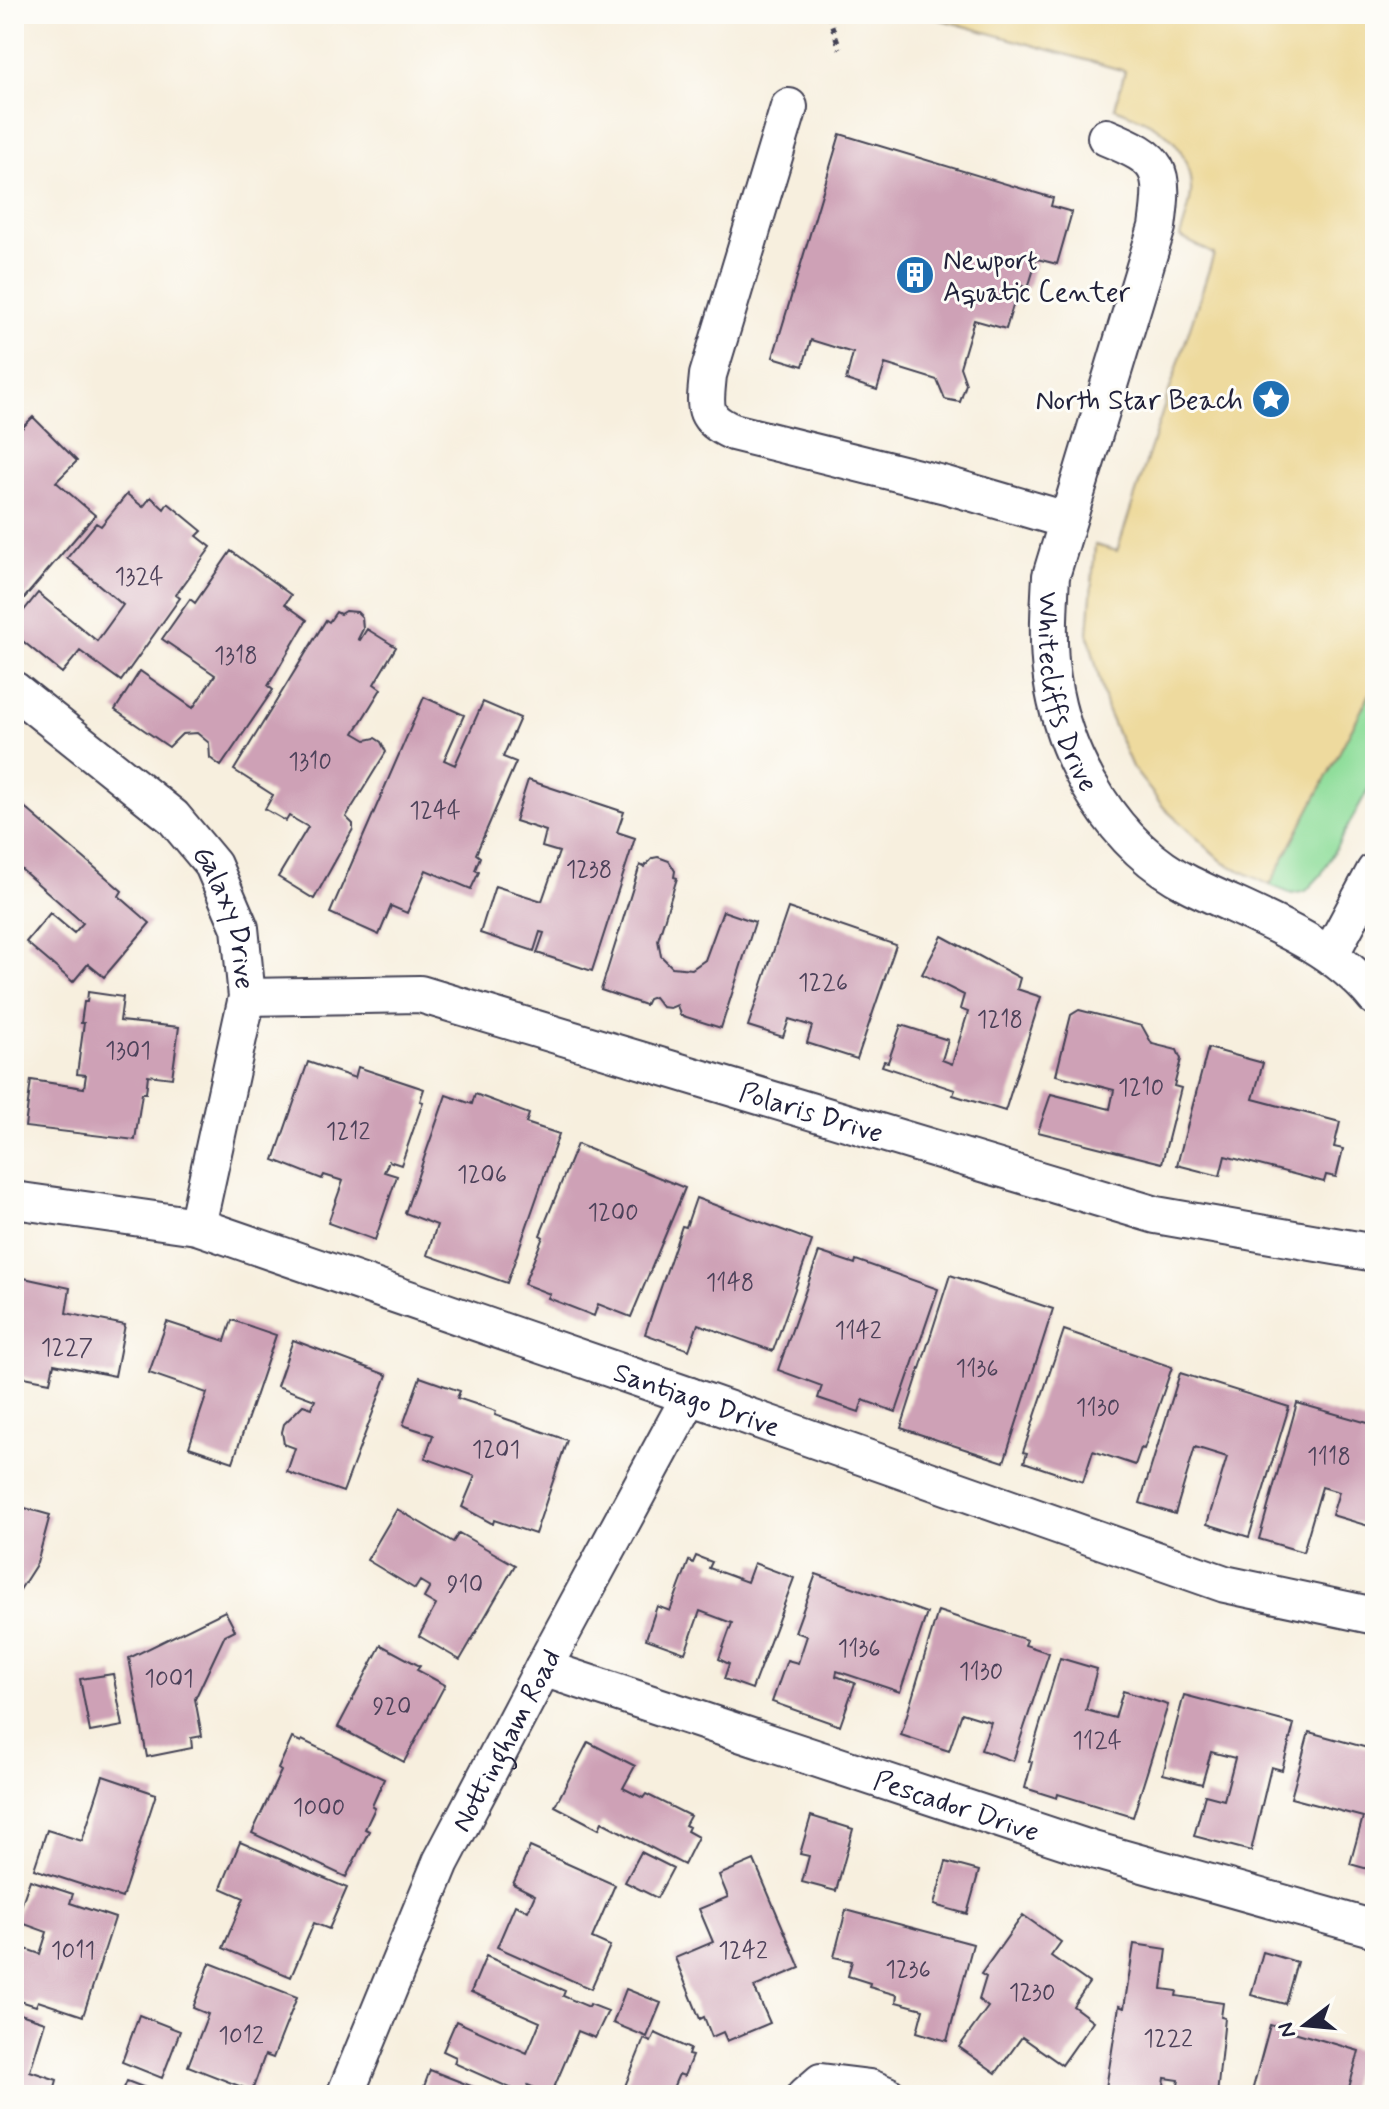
<svg xmlns="http://www.w3.org/2000/svg" width="1389" height="2109" font-family="Mynerve,sans-serif">
  <style>
    .green { fill: #90de9b; stroke: #59806b; stroke-width: 2 }
    .sand { fill: #eeda9e; stroke: #887e6c; stroke-width: 2 }
    .building { fill: #cea1b6 }
    .lines { fill: none; stroke-linecap: round; stroke-linejoin: round }
    .minor-casing { stroke: #424153; stroke-width: 40 }
    .path { stroke: #424153; stroke-width: 5; stroke-dasharray: 6 6; stroke-linecap: butt }
    .minor { stroke: #fff; stroke-width: 36 }
    .labels { text-anchor: middle; stroke-width: 6; stroke-linejoin: round; paint-order: stroke }
    .number-label { font-size: 24px; fill: #4d425a }
    .poi-label { font-size: 28px; fill: #22223b; stroke: #fdfcf7; text-anchor: start }
    .street-label { font-size: 28px; fill: #22223b; stroke: #fdfcf7 }
  </style>
  <rect width="100%" height="100%" fill="#fdfcf7"/>
  <filter id="ink" filterUnits="userSpaceOnUse"><feTurbulence type="fractalNoise" baseFrequency=".0125" numOctaves="2"/><feDisplacementMap in="SourceGraphic" scale="16" xChannelSelector="R" yChannelSelector="G"/><feConvolveMatrix kernelMatrix="1 2 1 2 8 2 1 2 1" color-interpolation-filters="sRGB"/></filter>
  <filter id="wash" filterUnits="userSpaceOnUse"><feTurbulence type="fractalNoise" baseFrequency=".006" numOctaves="4" result="noise"/><feDisplacementMap in="SourceGraphic" scale="32" xChannelSelector="R" yChannelSelector="G"/><feGaussianBlur stdDeviation="1.8" result="paint"/><feColorMatrix in="noise" values="0 0 0 0 0 0 0 0 0 0 0 0 0 0 0 0 0 1.4 0 .05"/><feComposite in="paint" operator="in"/></filter>
  <g filter="url(#wash)">
    <rect width="100%" height="100%" fill="#f7efde"/>
    <path class="green" d="M1375,684V777L1321,875L1306,891L1292,894L1270,885Z"/>
    <path class="sand" d="M921,14H1375V684L1270,885L1224,863L1165,809L1132,767L1107,710L1088,633L1095,545L1117,551L1214,254L1180,237C1184,223 1192,203 1191,188C1188,138 1156,124 1115,108L1125,71Z"/>
    <g id="blocks">
      <path class="building" d="M840,134L1053,198L1051,206L1072,212L1057,264L1037,259L1028,288L1019,285L1006,329L974,320L960,367L966,384L960,402L945,399L937,380L885,364L877,390L846,380L853,353L811,340L803,366L773,357Z
        M33,417L77,461L56,482L95,515L14,610V436Z
        M127,494L143,507L151,497L164,509L168,503L202,531L197,536L211,547L176,595L180,598L121,681L80,651L62,673L14,634V623L38,593L97,641L123,605L67,558L96,523L101,526Z
        M231,551L291,595L285,604L307,620L268,686L273,690L221,766L210,758L209,743L197,733L182,734L169,747L115,710L140,671L193,708L215,675L162,639L190,599L195,603Z
        M345,611L357,612L362,617L363,629L358,639L360,640L367,629L396,647L374,684L381,689L354,733L366,740L375,738L381,742L386,752L346,817L353,824V829L314,899L278,877L308,827L289,816L286,821L265,809L273,795L234,770L326,620L329,622L336,612L340,614Z
        M424,697L464,715L444,760L455,765L483,702L520,718L503,757L516,762L476,854L480,857L475,870L479,872L471,889L426,870L407,913L391,906L379,935L330,913Z
        M528,780L624,812L617,832L635,838L592,971L537,953L544,933L540,932L534,951L480,933L495,886L542,901L559,852L542,847L546,831L515,821Z
        M14,798L122,891L119,896L150,923L104,977L88,964L73,982L26,942L50,913L74,933L83,923L14,863Z
        M658,857L669,861L675,871L674,877L677,878L658,940L661,956L672,967L692,969L705,960L723,911L755,922L721,1028L680,1015L677,1005L670,1008L662,1007L654,997L648,999L645,1005L601,990L640,865L644,867L653,858Z
        M788,908L896,945L857,1059L807,1043L812,1026L789,1019L783,1037L748,1026Z
        M942,936L1020,978L1017,989L1041,997L1005,1111L953,1095L955,1090L882,1066L884,1061L888,1062L901,1025L948,1040L942,1060L952,1064L968,1012L960,1009L964,995L922,974Z
        M88,992L123,997L120,1021L179,1027L172,1078L148,1075L146,1093H142L135,1140L25,1127L31,1080L84,1088L86,1075L77,1074L84,1023H81L84,1002H87Z
        M1079,1010L1142,1026L1152,1044L1177,1050L1181,1059L1174,1086L1181,1088L1162,1163L1038,1132L1051,1094L1110,1109L1114,1090L1056,1075L1071,1015Z
        M1208,1048L1263,1063L1253,1099L1340,1122L1334,1147L1343,1149L1336,1177L1326,1175L1324,1182L1225,1156L1220,1176L1177,1165Z
        M308,1062L355,1078L358,1067L424,1089L420,1101L423,1102L401,1165L389,1161L384,1172L397,1176L375,1240L328,1223L343,1181L324,1175L322,1179L274,1160Z
        M475,1094L529,1114L526,1123L559,1134L507,1283L427,1255L437,1225L405,1213L446,1095L472,1104Z
        M577,1144L685,1188L631,1317L598,1304L594,1316L548,1298L550,1294L524,1284L543,1237L540,1235Z
        M696,1198L812,1241L773,1351L698,1324L689,1350L645,1334L682,1226L686,1227Z
        M819,1252L855,1264L856,1260L938,1289L896,1412L863,1400L859,1412L818,1398L822,1386L778,1370Z
        M950,1275L1053,1309L1004,1462L901,1428Z
        M24,1278L70,1288L66,1313L125,1325L115,1376L54,1364L50,1382L14,1375V1329Z
        M232,1320L276,1335L233,1462L189,1447L207,1393L149,1373L167,1322L225,1341Z
        M1064,1330L1172,1367L1144,1449L1141,1448L1135,1465L1093,1451L1083,1482L1024,1462L1027,1453L1023,1452Z
        M293,1340L387,1375L343,1492L287,1472L295,1448L284,1444L282,1432L284,1424L303,1405L312,1408L315,1400L277,1386Z
        M1180,1373L1289,1407L1249,1537L1207,1524L1227,1457L1195,1447L1175,1514L1140,1503Z
        M420,1377L460,1391L457,1398L496,1411L495,1415L567,1440L535,1534L494,1520L493,1524L462,1507L475,1476L425,1458L433,1435L403,1425Z
        M1297,1403L1375,1425V1528L1332,1515L1339,1492L1322,1487L1303,1552L1259,1539Z
        M14,1505L50,1515L37,1563L14,1599Z
        M397,1509L453,1542L459,1533L515,1565L460,1660L419,1636L436,1605L424,1598L430,1587L420,1581L415,1589L367,1560Z
        M696,1556L712,1562L709,1568L747,1582L754,1563L794,1578L752,1689L724,1679L729,1664L719,1659L732,1623L700,1611L685,1653L646,1639L657,1606L670,1611L689,1561L693,1563Z
        M816,1574L927,1613L900,1692L837,1671L836,1676L855,1683L840,1726L772,1702L787,1660L798,1663L807,1636L795,1632Z
        M225,1611L235,1630L225,1635L195,1699L202,1736L191,1738L192,1748L147,1757L129,1658Z
        M938,1611L1027,1640L1025,1645L1049,1653L1013,1761L981,1750L991,1722L962,1713L949,1751L901,1735Z
        M381,1645L420,1666L417,1670L445,1685L404,1762L338,1727Z
        M1060,1658L1097,1669L1086,1710L1115,1718L1123,1691L1168,1705L1133,1817L1058,1794L1057,1798L1025,1788L1032,1762L1029,1761Z
        M113,1674L123,1726L90,1732L80,1679Z
        M1184,1695L1294,1724L1282,1770L1271,1767L1251,1851L1194,1836L1205,1795L1224,1800L1235,1758L1211,1752L1202,1784L1163,1774Z
        M1309,1732L1375,1750V1871L1350,1864L1363,1817L1291,1798Z
        M292,1738L301,1742L302,1740L384,1779L372,1806L375,1808L365,1829L369,1831L346,1877L252,1833L281,1771L278,1769Z
        M588,1742L635,1766L623,1788L643,1798L646,1794L690,1816L685,1825L689,1827L687,1831L698,1837L684,1865L602,1822L599,1829L555,1806Z
        M103,1776L156,1794L122,1898L34,1869L47,1830L82,1841Z
        M811,1816L853,1829L836,1891L802,1882L809,1856L800,1854Z
        M240,1842L347,1888L329,1929L314,1923L291,1977L223,1948L244,1898L221,1888Z
        M530,1847L615,1885L592,1938L610,1946L591,1989L497,1947L515,1905L528,1911L535,1895L513,1884Z
        M641,1852L673,1868L657,1898L625,1882Z
        M754,1860L800,1968L754,1987L770,2023L727,2041L723,2032L712,2037L704,2017L700,2019L675,1958L713,1942L699,1909L728,1897L719,1875Z
        M946,1862L979,1871L967,1914L934,1905Z
        M30,1880L73,1894L70,1903L115,1918L83,2016L38,2001L36,2006L14,1999V1945L40,1954L47,1932L16,1921Z
        M846,1910L973,1944L947,2041L917,2032L923,2009L896,2002L897,1995L869,1987L870,1983L848,1976L852,1961L834,1957Z
        M1023,1915L1061,1942L1051,1956L1089,1983L1073,2006L1093,2021L1062,2065L1022,2037L996,2073L959,2047L988,2007L979,2000L986,1977L981,1974Z
        M1134,1944L1167,1949L1162,1989L1177,1991L1176,1996L1223,2003L1221,2017L1225,2018L1217,2095L1177,2091L1179,2080L1165,2078L1163,2094L1144,2091L1143,2094L1106,2088L1119,2006L1124,2008Z
        M1263,1952L1297,1962L1285,2004L1251,1995Z
        M486,1956L565,1991L563,1996L589,2007L590,2004L608,2011L595,2038L578,2031L551,2095L528,2085L524,2094L454,2063L456,2057L443,2051L456,2021L527,2053L540,2022L471,1992Z
        M210,1963L297,1997L273,2058L265,2055L252,2091L188,2066L208,2014L193,2008Z
        M626,1989L661,2003L647,2037L613,2023Z
        M14,2012L45,2022L30,2071L57,2080L53,2095H14Z
        M139,2015L180,2031L162,2078L122,2062Z
        M1270,2025L1359,2051L1347,2095H1314L1315,2091L1309,2090L1308,2095H1251Z
        M655,2033L690,2049L688,2055L692,2056L684,2076L679,2074L670,2095H617L620,2090L623,2091L644,2039L651,2042Z
        M430,2070L494,2095H421Z
        M127,2081L164,2095H121Z"/>
    </g>
  </g>
  <g filter="url(#ink)">
    <use href="#blocks" fill-opacity="0" stroke="#424153" stroke-width="2"/>
    <g class="lines">
      <g class="minor-casing">
        <g id="minor">
          <path d="M789,107L708,375C705,407 701,418 733,432L946,485L1066,520"/>
          <path id="s1" d="M1106,137C1162,160 1165,168 1157,227L1051,576C1049,611 1047,645 1052,679C1064,760 1115,847 1189,884C1253,916 1329,940 1375,997"/>
          <path id="s2" d="M14,690L173,817L213,865L240,928L247,997L197,1226"/>
          <path d="M1330,955L1375,871"/>
          <path id="s3" d="M247,997L420,994L1156,1215L1375,1253"/>
          <path id="s4" d="M14,1200L197,1226L690,1396L1225,1584L1375,1616"/>
          <path id="s5" d="M543,1668L1093,1850L1375,1929"/>
          <path id="s6" d="M345,2095L441,1862L543,1668L690,1396"/>
          <path d="M806,2095L821,2082L870,2088L887,2095"/>
        </g>
      </g>
      <path class="path" d="M828,14L840,49"/>
      <use href="#minor" class="minor"/>
    </g>
  </g>
  <defs>
    <g id="building-disc" transform="scale(2)"><circle r="9.5" fill="#1f6fb2" stroke="#fdfcf7"/><path d="M-4-6H4V6H1V3H-1V6H-4ZM-2.5-4.3h1.7v1.8h-1.7ZM.8-4.3h1.7v1.8H.8ZM-2.5-1h1.7V.8h-1.7ZM.8-1h1.7V.8H.8Z" fill="#fff"/></g>
    <g id="sight-disc" transform="scale(2)"><circle r="9.5" fill="#1f6fb2" stroke="#fdfcf7"/><path d="M0-6L1.8-2.2L6-1.7L2.9 1.2L3.7 5.4L0 3.3L-3.7 5.4L-2.9 1.2L-6-1.7L-1.8-2.2Z" fill="#fff"/></g>
  </defs>
  <g fill-rule="evenodd">
    <use href="#building-disc" x="915" y="275"/>
    <use href="#sight-disc" x="1271" y="399"/>
  </g>
  <g class="labels">
    <g class="number-label">
      <text x="139" y="584">1324</text>
      <text x="236" y="663">1318</text>
      <text x="310" y="769">1310</text>
      <text x="435" y="818">1244</text>
      <text x="589" y="877">1238</text>
      <text x="823" y="990">1226</text>
      <text x="1000" y="1027">1218</text>
      <text x="128" y="1058">1301</text>
      <text x="1141" y="1095">1210</text>
      <text x="348" y="1139">1212</text>
      <text x="482" y="1182">1206</text>
      <text x="613" y="1220">1200</text>
      <text x="730" y="1290">1148</text>
      <text x="858" y="1338">1142</text>
      <text x="67" y="1355">1227</text>
      <text x="977" y="1376">1136</text>
      <text x="1098" y="1415">1130</text>
      <text x="496" y="1457">1201</text>
      <text x="1329" y="1464">1118</text>
      <text x="465" y="1592">910</text>
      <text x="859" y="1656">1136</text>
      <text x="981" y="1679">1130</text>
      <text x="169" y="1686">1001</text>
      <text x="392" y="1714">920</text>
      <text x="1097" y="1748">1124</text>
      <text x="319" y="1815">1000</text>
      <text x="73" y="1958">1011</text>
      <text x="743" y="1958">1242</text>
      <text x="908" y="1977">1236</text>
      <text x="1032" y="2000">1230</text>
      <text x="241" y="2043">1012</text>
      <text x="1168" y="2046">1222</text>
    </g>
    <g class="poi-label">
      <text x="943" y="269">Newport<tspan x="943" dy="32">Aquatic Center</tspan></text>
      <text x="1243" y="409" text-anchor="end">North Star Beach</text>
    </g>
    <g class="street-label">
      <text dy="10" stroke="none"><textPath href="#s1" startOffset="602">Whitecliffs Drive</textPath></text>
      <text dy="10" stroke="none"><textPath href="#s2" startOffset="320">Galaxy Drive</textPath></text>
      <text dy="10" stroke="none"><textPath href="#s3" startOffset="582">Polaris Drive</textPath></text>
      <text dy="10" stroke="none"><textPath href="#s4" startOffset="714">Santiago Drive</textPath></text>
      <text dy="10" stroke="none"><textPath href="#s6" startOffset="390">Nottingham Road</textPath></text>
      <text dy="10" stroke="none"><textPath href="#s5" startOffset="436">Pescador Drive</textPath></text>
    </g>
  </g>
  <rect width="1389" height="2109" fill="none" stroke="#fdfcf7" stroke-width="48"/>
  <g transform="translate(1305 2025) rotate(254)" stroke="#fdfcf7" stroke-width="6" paint-order="stroke">
  <path d="M0-6L14 30L0 20L-14 30Z" fill="#22223b"/>
  <text y="-12" font-size="22" font-weight="bold" text-anchor="middle" fill="#22223b">N</text>
  </g>
</svg>
